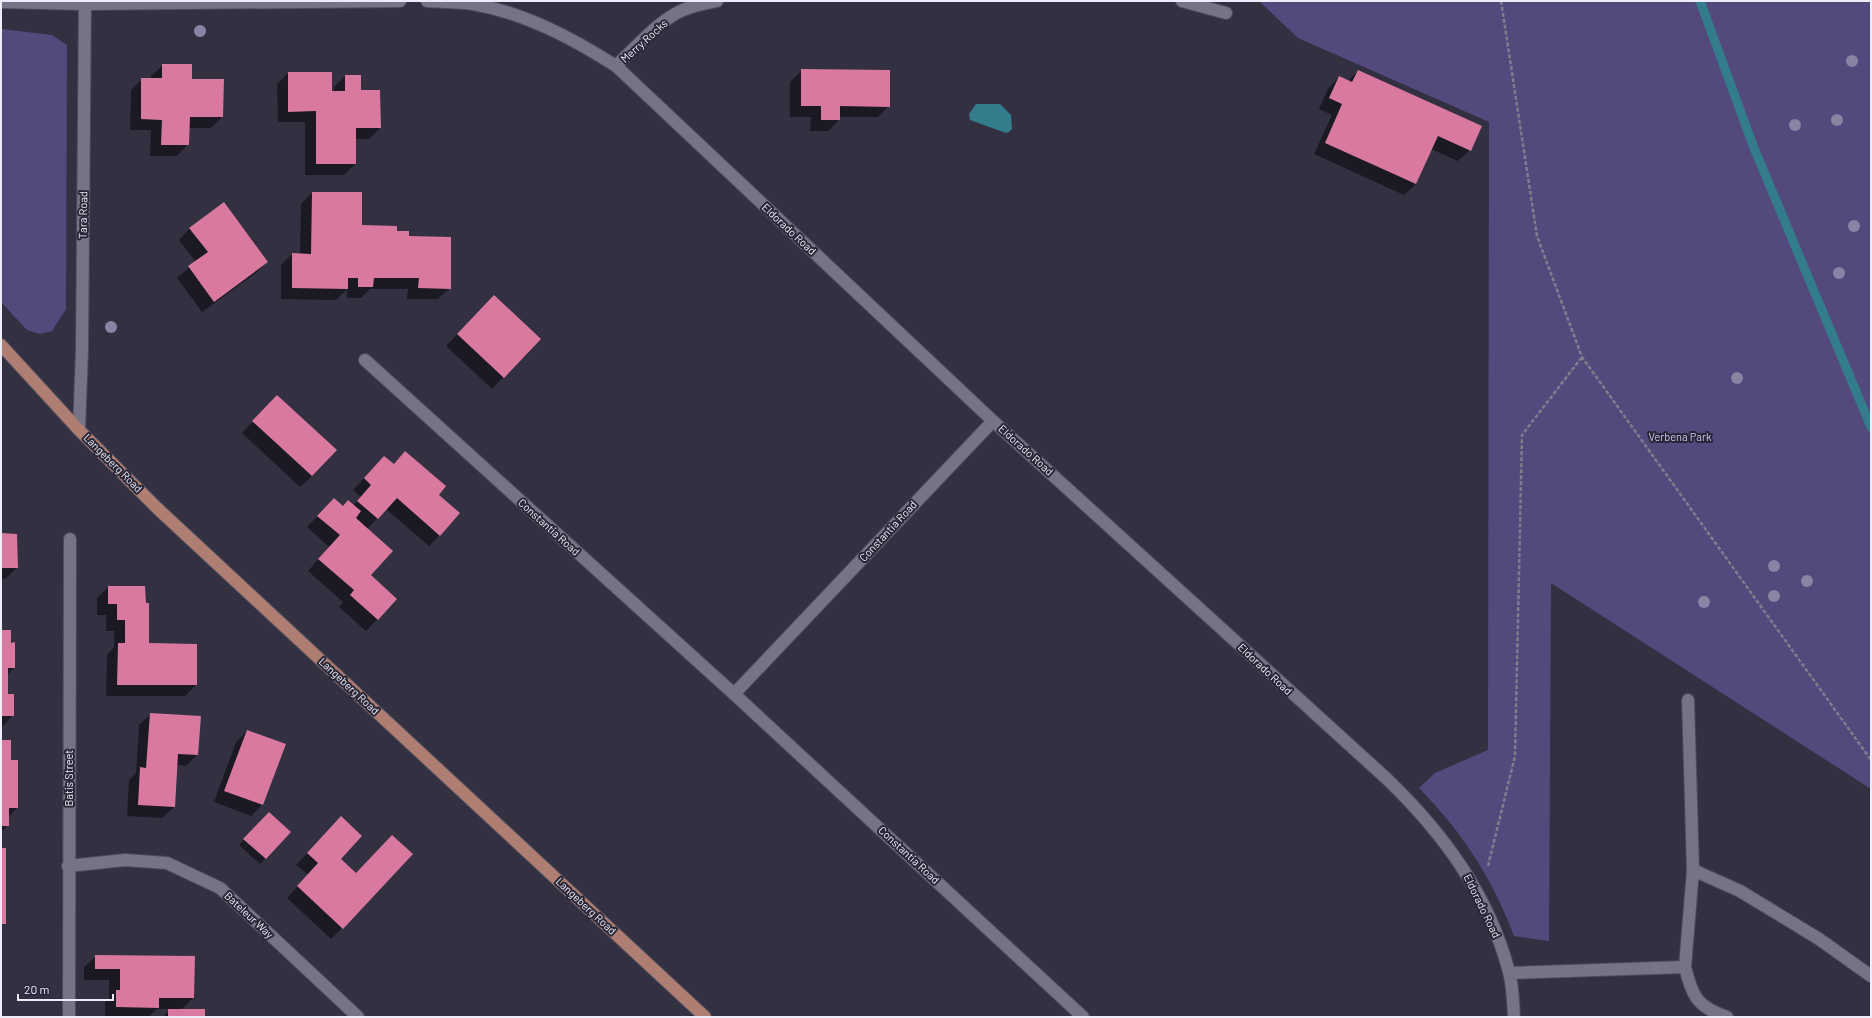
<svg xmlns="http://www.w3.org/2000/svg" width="1872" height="1018" font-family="Barlow,sans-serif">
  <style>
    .green { fill: #53497d }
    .water { fill: #337c8c }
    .shadow { fill: #0007 }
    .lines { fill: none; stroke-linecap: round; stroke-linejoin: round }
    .stream { stroke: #337c8c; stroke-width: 9 }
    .building { fill: #d9799f }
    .minor-casing { stroke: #4e4b5a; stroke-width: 14 }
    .major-casing { stroke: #4e4b5a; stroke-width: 14 }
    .path { stroke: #807d8d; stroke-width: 2.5; stroke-dasharray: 4 2; stroke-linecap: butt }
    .minor { stroke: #767387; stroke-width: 12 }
    .major { stroke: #ad7e71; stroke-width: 12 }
    .tree { fill: #8984a4 }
    .labels { text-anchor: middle; stroke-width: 4; stroke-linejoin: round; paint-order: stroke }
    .street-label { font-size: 11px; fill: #eeecf8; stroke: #292637 }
    .park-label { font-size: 11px; fill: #cfc8f5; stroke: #292637 }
  </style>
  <rect width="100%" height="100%" fill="#333042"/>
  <path class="green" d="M1259,1H1871V789L1551,583L1549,941L1514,936C1492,878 1463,833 1419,788L1435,773L1488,750L1489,122L1298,38Z
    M1,29L52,35L67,45L66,309L52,331L40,334L27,330L1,302Z"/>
  <path class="water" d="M976,104H1000L1011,115L1012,129L1009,132L1006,133L970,120L969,114Z"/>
  <path class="shadow" d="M163,65L191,80L222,117L211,128H189L188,144L177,156H150L151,130H130L131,90L142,79H151V76Z
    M802,70L889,106L878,117H839V120L828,131H810L811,117H790V82Z
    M1358,71L1470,150L1458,161L1431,149L1416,184L1404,195L1314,154L1332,115L1319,109L1328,89L1339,77L1348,81Z
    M288,73L331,92H334V87L345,76L360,91L380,128L369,139H355V164L344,175H305V122H278L277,84Z
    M312,193L361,226L396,232L408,237L450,288L438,299H407L408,289H370L361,298H347V289L336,300L281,299V265L292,254H300L301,204Z
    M190,228L267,262L256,273L202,312L177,278L196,262L179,240Z
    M483,307L540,339L492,389L446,346Z
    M266,407L312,476L300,487L242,433Z
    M384,457L437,495L440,535L429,546L386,509L367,529L370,575L396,599L366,631L339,607L343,602L308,571L329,547L307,527L334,499L343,507L353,506L361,497L353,490Z
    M1,534L17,568L5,579H1Z
    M108,587L148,644L196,685L185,696H106L107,655L114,647V631H106V615H97V598Z
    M1,631L10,644L14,668L7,675V695L13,715L2,727Z
    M151,714L197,755L186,766L176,765L174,807L162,818L127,816L129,780L136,773L139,725Z
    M247,731L262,805L251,816L214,802L236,742Z
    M1,741L10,761L17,808L8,817V825L1,832Z
    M263,819L290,832L260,864L239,845Z
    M330,829L340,859L342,928L331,939L287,898L308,875L296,865Z
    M96,956L193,998L181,1010L204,1017H163L170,1009H157L148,1017H105V1002L109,999V980H84V967Z"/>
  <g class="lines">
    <path class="stream" d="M1700,1L1754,148L1871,427"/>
  </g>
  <path class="building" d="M162,64H192V79H224L223,117H190L189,145H161L162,120L141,119V78H162Z
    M801,69L890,70V107L840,106V120H821V106H801Z
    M1358,70L1482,126L1471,151L1438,136L1416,184L1325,143L1342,104L1329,98L1339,76L1352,82Z
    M288,72H332V91H345V75H361V90H380L381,128H356V164H316V111L288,112Z
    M312,192H362V225L397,226V231H409V236L451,237V289L418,288L419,278H374L373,287H358V278H348V289L292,288V253L311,254Z
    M224,202L268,262L214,302L188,266L208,252L189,228Z
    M494,295L541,339L504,378L457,334Z
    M277,395L337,450L312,476L252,421Z
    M405,451L446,486L439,495L460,513L440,536L397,498L378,519L357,501L371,485L364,478L384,456L394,464Z
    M334,498L343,506L348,500L361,511L356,518L393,551L371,575L397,599L378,620L350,595L354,590L318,559L340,535L317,516Z
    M1,533L17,534L18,568H1Z
    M108,586H145L146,603H149V643L197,644V685H117L118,643H125V620H117V604H108Z
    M1,630H11V643L15,642V668H8V694H14V716H1Z
    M150,713L201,716L198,755L178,754L175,807L138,805L140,767L146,768Z
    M247,730L286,744L263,805L224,791Z
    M1,740H11V760H18V808H9V826H1Z
    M269,812L291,832L266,859L243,839Z
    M341,816L362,836L341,859L356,873L392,835L413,854L343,929L297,886L318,863L307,853Z
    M1,848H6V924H1Z
    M95,955L195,956L194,998H159V1008L116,1007V990H120V969H95Z
    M168,1009H205V1017H168Z"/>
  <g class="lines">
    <g class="minor-casing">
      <path id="minor" d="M427,1C442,2 458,2 473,4C525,13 572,38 616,66L993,421L1387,779C1443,833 1489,895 1509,972C1513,986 1513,1002 1514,1017
        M1182,1L1226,13
        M1,2L85,4L400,1
        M616,66C635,48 653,27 675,14C688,6 703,4 717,1
        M365,360L734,694L1083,1017
        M79,430L82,350L85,1
        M734,694L993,421
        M1688,700L1693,870
        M68,866L125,860L167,863L220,888L358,1017
        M1685,967L1693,870L1740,891L1819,939L1871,976
        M1510,973L1685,967C1692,996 1697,1007 1727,1017
        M69,1017L70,539"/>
    </g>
    <g class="major-casing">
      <path id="major" d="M1,345L79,430L157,508L705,1017"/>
    </g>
    <path class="path" d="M1501,1L1537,236L1582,357L1871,760
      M1488,866L1515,756L1522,435L1582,357"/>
    <use href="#minor" class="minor"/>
    <use href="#major" class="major"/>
  </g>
  <g class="tree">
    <circle cx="200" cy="31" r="6"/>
    <circle cx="1852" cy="61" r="6"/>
    <circle cx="1837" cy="120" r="6"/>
    <circle cx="1795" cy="125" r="6"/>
    <circle cx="1854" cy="226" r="6"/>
    <circle cx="1839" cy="273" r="6"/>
    <circle cx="111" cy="327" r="6"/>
    <circle cx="1737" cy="378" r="6"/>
    <circle cx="1774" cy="566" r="6"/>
    <circle cx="1807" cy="581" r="6"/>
    <circle cx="1774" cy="596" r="6"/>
    <circle cx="1704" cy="602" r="6"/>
  </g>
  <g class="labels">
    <g class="street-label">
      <text transform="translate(644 41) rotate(-42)" y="4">Merry Rocks</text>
      <text transform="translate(83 215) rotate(-89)" y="4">Tara Road</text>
      <text transform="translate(789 229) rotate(43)" y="4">Eldorado Road</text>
      <text transform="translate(1026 450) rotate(42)" y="4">Eldorado Road</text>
      <text transform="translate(113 463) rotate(45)" y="4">Langeberg Road</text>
      <text transform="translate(549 527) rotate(42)" y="4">Constantia Road</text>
      <text transform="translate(888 531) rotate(-47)" y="4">Constantia Road</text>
      <text transform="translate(1265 669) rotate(43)" y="4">Eldorado Road</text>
      <text transform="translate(349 686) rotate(43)" y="4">Langeberg Road</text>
      <text transform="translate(69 778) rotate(-90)" y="4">Batis Street</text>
      <text transform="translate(909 855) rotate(43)" y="4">Constantia Road</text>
      <text transform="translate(586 906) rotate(43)" y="4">Langeberg Road</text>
      <text transform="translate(1482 906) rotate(64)" y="4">Eldorado Road</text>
      <text transform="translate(249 915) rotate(43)" y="4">Bateleur Way</text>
    </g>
    <g class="park-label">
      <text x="1680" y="441">Verbena Park</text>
    </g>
  </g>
  <rect width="1872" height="1018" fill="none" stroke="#eeecf8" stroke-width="4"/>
  <path d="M18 994v6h95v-6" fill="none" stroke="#eeecf8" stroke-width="2"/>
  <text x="24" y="994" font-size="12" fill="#eeecf8" stroke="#292637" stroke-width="3" paint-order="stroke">20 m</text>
</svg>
